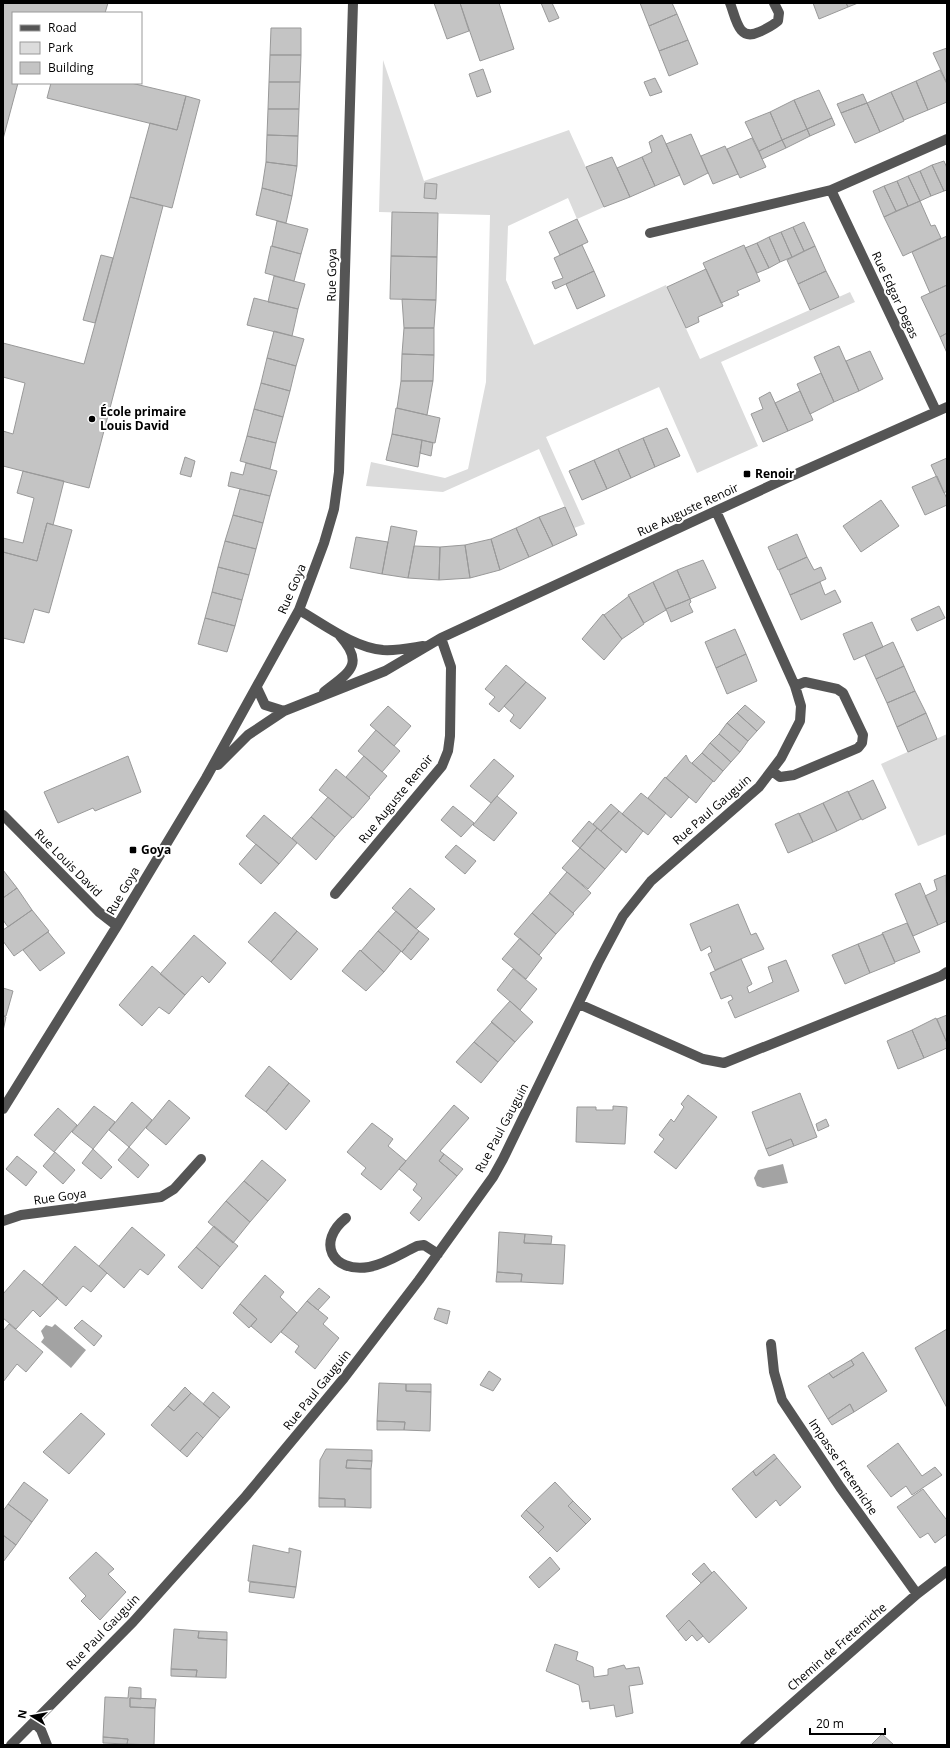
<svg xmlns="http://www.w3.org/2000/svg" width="950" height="1748" font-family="'Open Sans',sans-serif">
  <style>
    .green { fill: #dcdcdc }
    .water { fill: #a3a3a3 }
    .building { fill: #c4c4c4; stroke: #999 }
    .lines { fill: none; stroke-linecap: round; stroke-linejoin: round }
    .minor { stroke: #555; stroke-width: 10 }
    .poi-dot { fill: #000; stroke: #fff; stroke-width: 1.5 }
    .labels { text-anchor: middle; stroke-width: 4; stroke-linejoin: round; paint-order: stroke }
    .street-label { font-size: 12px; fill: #000; stroke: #fff }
    .poi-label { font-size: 12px; font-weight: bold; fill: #000; stroke: #fff; text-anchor: start }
  </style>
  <rect width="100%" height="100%" fill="#fff"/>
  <path class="green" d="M383,60L424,181L569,130L604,207L577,219L568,198L508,226L506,280L534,345L666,285L700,359L850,292L855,302L721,362L758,446L697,473L659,387L546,437L585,524L574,528L539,449L443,492L366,486L371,462L445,478L468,469L486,382L490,215L379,212Z
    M947,734V834L918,846L881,764Z"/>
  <path class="water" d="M783,1164L788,1183L763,1188L757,1186L754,1178L758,1170Z
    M55,1324L86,1350L71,1368L41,1342L44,1338L41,1331L46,1325L52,1327Z"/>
  <path class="building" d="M3,3H108L105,13H13V83H18L3,139Z
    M434,3H460L469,31L447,39Z
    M460,3H499L514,49L480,61Z
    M541,3H552L559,18L549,22Z
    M640,3H672L677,14L649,26Z
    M813,3H846L848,7L819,19Z
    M846,3H858L848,7Z
    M677,14L688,40L659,51L649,26Z
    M271,28H301V55H270Z
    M688,40L698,64L669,76L659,51Z
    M947,48V83L933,53Z
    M270,55H301L300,82H269Z
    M483,69L491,92L477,97L469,74Z
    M940,70L947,84V102L928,110L916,81Z
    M655,78L662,92L650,96L644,82Z
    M916,81L928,110L904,120L891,92Z
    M269,82H300L299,109H268Z
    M51,83H131L186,96L177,130L47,98Z
    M819,90L832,118L807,129L794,100Z
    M891,92L904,121L880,132L867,103Z
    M863,94L867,103L841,113L837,104Z
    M186,96L200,100L172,208L130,197L150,123L177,130Z
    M794,100L807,129L782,140L770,112Z
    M867,103L880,132L855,143L841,113Z
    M268,109H299L298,136L267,135Z
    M770,112L782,140L759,151L745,122Z
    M832,118L835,125L810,136L807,129Z
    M807,129L810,136L786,148L782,140Z
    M691,134L708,173L684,185L666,144Z
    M267,135L298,136L297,166L266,162Z
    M662,135L680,175L655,186L642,157L652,152L649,142Z
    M752,138L766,167L740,178L727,149Z
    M782,140L786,148L762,159L759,151Z
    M725,146L738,174L713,184L701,156Z
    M612,157L630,197L604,207L586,167Z
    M642,157L655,186L630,197L617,168Z
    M944,161L947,168V190L944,191L932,165Z
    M266,162L297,166L292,196L262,188Z
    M932,165L944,191L931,196L920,171Z
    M920,171L931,196L920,201L908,176Z
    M908,176L920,201L908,206L897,181Z
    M897,181L908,206L896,211L884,186Z
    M425,183L437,184L436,199L424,198Z
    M884,186L896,211L884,217L873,191Z
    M262,188L292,196L286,223L256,215Z
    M130,197L163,206L89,488L3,466V431L13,434L25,383L3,377V343L84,364Z
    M920,201L931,226L935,225L941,238L903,256L884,217Z
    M392,212L438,213L437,257L391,256Z
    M577,219L588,242L560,255L549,232Z
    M277,221L308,229L301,254L272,246Z
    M804,222L815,246L804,251L793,227Z
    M793,227L804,251L792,257L781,232Z
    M781,232L792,257L780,262L769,237Z
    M947,236V285L930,293L912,252Z
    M769,237L780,262L769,268L757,243Z
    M757,243L769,268L757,273L745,248Z
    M582,245L594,271L555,289L552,282L563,278L554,258Z
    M744,245L760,281L737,291L739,295L721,303L703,263Z
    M271,246L301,254L294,281L265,273Z
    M815,246L826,271L798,284L787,260Z
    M101,255L113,258L95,323L83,320Z
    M391,256L437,257L436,300L390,299Z
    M706,269L723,306L698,317L699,322L686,328L667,287Z
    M594,271L605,296L577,309L566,284Z
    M826,271L839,297L810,310L798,284Z
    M274,276L305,284L298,309L268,302Z
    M947,285V333L940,337L921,297Z
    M254,298L298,309L292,336L247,325Z
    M402,299L436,300L434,328H404Z
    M404,328H434V355L402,354Z
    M274,331L304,339L296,366L267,358Z
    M947,333V353L940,337Z
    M839,346L859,391L834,402L814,357Z
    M870,351L883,379L859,391L846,361Z
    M402,354L434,355L433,381H401Z
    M267,358L296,366L290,391L261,383Z
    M821,373L834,402L810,414L797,384Z
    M401,381H433L427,415L397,408Z
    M261,383L290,391L283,417L254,409Z
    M800,391L813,420L788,431L775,403Z
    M770,392L788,431L763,442L751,414L763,409L759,398Z
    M396,408L440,418L435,443L392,434Z
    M254,409L283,417L276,443L247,436Z
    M667,428L680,456L655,467L643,438Z
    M392,434L422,440L418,467L386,460Z
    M247,436L276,443L270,469L240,461Z
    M643,438L655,467L631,478L618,449Z
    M422,440L433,443L431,456L420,453Z
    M618,449L631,478L607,489L594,460Z
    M185,457L195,461L191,477L180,474Z
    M947,458V491L944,493L931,465Z
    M594,460L607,489L582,500L569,471Z
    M246,463L277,471L270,496L228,486L231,472L243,475Z
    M23,471L64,481L53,525L47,523L37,561L3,552V538L23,543L34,498L17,493Z
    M937,476L947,499V505L925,515L912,487Z
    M240,489L270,496L263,523L233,515Z
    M881,500L899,526L861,552L843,526Z
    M565,507L577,535L553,546L539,517Z
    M233,515L263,523L256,549L225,541Z
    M539,517L553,546L529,557L516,528Z
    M47,523L72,530L49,613L34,609L24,643L3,638V552L37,561Z
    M391,526L417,531L408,578L382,574Z
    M516,528L529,557L500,570L491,539Z
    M797,534L807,557L778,570L768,547Z
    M356,537L388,542L382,574L350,568Z
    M491,539L500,570L470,578L465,545Z
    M225,541L256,549L249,575L218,567Z
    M465,545L470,578L439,580L440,547Z
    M414,546L440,547L439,580L408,578Z
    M807,557L814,570L821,567L826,579L790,595L779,570Z
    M703,560L716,588L690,599L677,570Z
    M218,567L249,575L242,600L212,592Z
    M677,570L690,599L666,609L653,582Z
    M653,582L666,610L644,623L628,595Z
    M820,582L825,595L835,590L841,602L801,620L790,595Z
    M212,592L242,600L235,626L205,618Z
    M629,596L644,624L622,639L604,615Z
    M690,599L691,602L689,604L693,612L671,622L666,609Z
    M939,606L945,618L917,631L911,619Z
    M603,614L622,639L604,660L582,639Z
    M205,618L235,626L227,652L198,644Z
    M872,622L883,647L854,660L843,634Z
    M735,629L746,654L716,668L705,642Z
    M893,642L904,666L876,679L865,655Z
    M746,654L757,681L727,694L716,668Z
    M506,665L526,682L499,712L489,704L495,697L485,689Z
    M904,666L915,691L887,703L876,679Z
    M526,682L546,698L520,729L510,721L514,715L504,706Z
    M915,691L926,713L897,727L887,703Z
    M745,705L765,722L757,731L737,713Z
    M388,706L411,726L394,746L370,725Z
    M737,713L757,731L748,741L727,723Z
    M926,713L937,739L908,752L897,727Z
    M727,723L748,741L740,752L719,734Z
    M376,730L400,751L382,772L358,751Z
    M719,734L740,752L731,762L710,743Z
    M710,743L731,762L723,771L702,753Z
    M702,753L723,771L714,782L692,763Z
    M686,755L689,761L713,781L696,803L666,778Z
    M128,756L141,792L95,811L93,808L58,823L44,792Z
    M364,756L387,776L369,797L346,777Z
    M494,759L514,776L491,803L470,786Z
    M336,769L370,798L353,818L319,790Z
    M665,777L689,797L671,818L648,798Z
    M873,780L886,808L862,820L848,792Z
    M848,791L861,819L837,831L823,803Z
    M641,793L666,813L648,835L622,814Z
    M497,796L517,813L494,841L473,825Z
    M328,797L352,818L335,837L311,817Z
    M823,803L837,831L813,842L799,814Z
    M611,804L619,811L601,831L593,824Z
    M453,806L474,823L461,837L441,820Z
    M619,811L643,831L626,853L601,831Z
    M799,813L813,842L788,853L775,824Z
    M264,815L297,843L279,864L246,836Z
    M311,817L335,837L316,860L292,838Z
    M589,821L597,828L580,848L572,841Z
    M597,828L622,849L605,869L580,848Z
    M256,844L279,864L261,884L239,864Z
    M456,845L476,861L465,874L445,857Z
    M580,848L605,869L588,889L562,868Z
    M3,870L17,888L3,898Z
    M567,872L591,893L573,913L549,893Z
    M946,875L947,921L938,925L925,896L937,890L934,880Z
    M920,883L938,925L913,936L895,894Z
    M17,888L32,910L8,927L3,920V898Z
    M410,888L435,909L416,929L392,908Z
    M550,893L574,914L556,934L532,913Z
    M738,904L751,935L756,933L764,949L715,970L708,954L712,952L710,946L701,951L690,924Z
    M32,910L49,931L14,956L3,941V930Z
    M396,911L419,931L402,952L378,931Z
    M275,912L297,931L271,962L248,942Z
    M532,913L556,934L539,955L514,934Z
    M907,923L920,952L895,962L882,933Z
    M297,931L318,949L291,980L271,962Z
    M378,931L401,951L384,972L361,951Z
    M419,931L429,939L411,960L402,952Z
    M48,932L65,953L40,971L23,950Z
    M883,934L895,963L870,973L858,944Z
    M194,935L226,963L209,983L202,976L185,995L160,974Z
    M520,938L542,958L526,979L502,959Z
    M858,944L870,973L845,984L832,955Z
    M360,950L384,972L366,991L342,971Z
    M741,959L752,984L747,987L749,993L773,982L768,967L786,960L799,991L735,1018L728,1002L733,999L731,995L721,999L710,973Z
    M152,966L185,995L169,1014L159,1007L142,1026L119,1005Z
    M513,969L537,989L520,1010L497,990Z
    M3,988L13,991L6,1016H3Z
    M510,1001L533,1022L515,1042L491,1022Z
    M947,1015V1043L937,1019Z
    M3,1016L6,1017L3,1031Z
    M936,1018L947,1043V1048L924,1058L912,1030Z
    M492,1022L515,1042L498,1062L474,1042Z
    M912,1030L924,1058L898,1069L887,1041Z
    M474,1042L498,1062L481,1083L456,1062Z
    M269,1066L289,1083L266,1112L245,1096Z
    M289,1083L310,1101L286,1130L266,1112Z
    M800,1093L817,1137L794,1146L791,1139L766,1149L752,1112Z
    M688,1095L717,1117L676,1169L654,1152L664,1139L659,1135L671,1119L674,1122L684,1107L681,1104Z
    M169,1100L190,1118L166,1145L146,1128Z
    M132,1102L152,1120L129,1147L109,1130Z
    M454,1105L469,1118L440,1151L444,1154L439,1161L457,1176L419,1221L410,1213L422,1198L413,1190L417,1184L399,1169Z
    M94,1106L115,1122L93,1149L72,1132Z
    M613,1106L627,1107L625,1144L576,1142L577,1107H596V1110H613Z
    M58,1108L77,1125L54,1152L34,1135Z
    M826,1119L829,1126L818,1131L816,1124Z
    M372,1123L393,1139L388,1146L406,1161L381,1190L361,1174L366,1168L347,1152Z
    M791,1139L794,1146L769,1156L766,1149Z
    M129,1147L149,1165L138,1178L118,1160Z
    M93,1149L112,1167L101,1179L82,1163Z
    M55,1152L75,1170L63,1184L43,1166Z
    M444,1154L463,1169L457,1176L439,1161Z
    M17,1156L37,1172L26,1186L6,1169Z
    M262,1160L286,1180L268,1201L244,1181Z
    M244,1181L268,1201L250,1222L226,1201Z
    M226,1201L250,1222L233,1243L208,1222Z
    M214,1226L238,1246L220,1267L196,1247Z
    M132,1227L165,1255L148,1275L140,1269L124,1288L99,1266Z
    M499,1232L525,1234L524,1243L565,1245L563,1284L521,1282L522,1274L497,1272Z
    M525,1234L552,1236L551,1244L524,1243Z
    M75,1246L107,1273L91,1292L83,1286L66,1306L42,1285Z
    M196,1247L220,1267L202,1289L178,1267Z
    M24,1270L58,1298L40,1317L33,1310L16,1329L3,1318V1294Z
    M497,1272L522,1274L521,1282H496Z
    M265,1275L284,1292L280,1297L297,1313L271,1343L251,1326L257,1319L240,1304Z
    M319,1288L330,1297L318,1310L307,1301Z
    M307,1301L328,1318L323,1324L339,1338L315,1369L295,1352L299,1346L281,1332Z
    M240,1304L257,1319L249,1328L233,1313Z
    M438,1308L450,1311L447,1324L434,1319Z
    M82,1320L102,1336L94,1346L74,1328Z
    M9,1324L43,1352L26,1372L17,1364L3,1382V1331Z
    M947,1329V1408L915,1348Z
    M863,1352L887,1391L854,1412L850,1404L828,1419L808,1386L829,1373L833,1378L854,1365L851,1360Z
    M851,1360L854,1365L833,1378L829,1373Z
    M489,1371L501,1379L493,1391L480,1385Z
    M379,1383L406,1384V1391L431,1392L430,1431L404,1430L405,1422L377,1421Z
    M406,1384H431V1392L406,1391Z
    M185,1387L191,1393L174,1411L168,1406Z
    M213,1392L230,1407L220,1418L203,1404Z
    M191,1393L220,1418L203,1438L197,1432L180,1451L151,1425L168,1406L174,1411Z
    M850,1404L854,1412L832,1425L828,1419Z
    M81,1413L105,1434L69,1474L43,1452Z
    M377,1421L405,1422L404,1430H377Z
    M197,1432L203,1438L187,1457L180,1451Z
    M898,1443L922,1476L935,1467L942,1475L912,1495L906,1486L891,1497L867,1466Z
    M326,1449L372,1450V1461L347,1460L346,1468L371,1469V1508L345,1507V1499L319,1498L320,1460Z
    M774,1454L777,1458L756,1476L753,1471Z
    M777,1458L801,1487L780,1506L776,1500L756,1518L732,1489L753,1471L756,1476Z
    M347,1460L372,1461L371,1469L346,1468Z
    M24,1482L48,1500L32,1522L8,1504Z
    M555,1482L573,1501L568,1506L586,1524L557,1552L538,1533L544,1527L526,1510Z
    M923,1489L946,1519L947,1518V1534L935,1543L928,1533L920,1538L897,1507Z
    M319,1498L345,1499V1507H319Z
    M573,1501L591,1519L586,1524L568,1506Z
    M8,1504L32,1522L16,1545L3,1535V1511Z
    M526,1510L544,1527L538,1533L521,1516Z
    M3,1535L16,1545L3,1562Z
    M253,1545L289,1553V1548L301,1551L296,1587L248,1581Z
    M96,1552L114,1569L108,1574L126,1592L100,1620L81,1601L86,1596L69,1578Z
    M550,1557L560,1569L539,1588L529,1577Z
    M704,1563L712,1573L701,1583L692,1574Z
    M714,1571L747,1608L709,1643L689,1620L678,1631L666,1616Z
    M250,1582L296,1587L294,1598L249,1592Z
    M689,1620L703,1636L697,1641L692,1635L686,1641L678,1631Z
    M174,1629L199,1631L198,1638L227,1640L226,1678L196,1677L197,1670L171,1669Z
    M199,1631L227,1632V1640L198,1638Z
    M555,1644L578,1652L576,1660L593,1667L594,1677L608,1675V1669L624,1665L626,1669L639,1667L643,1684L629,1686L633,1713L616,1717L614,1705L590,1709L589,1701L582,1702L579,1685L546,1671Z
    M171,1669L197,1670L196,1677L171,1676Z
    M129,1687L141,1688V1699L130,1698V1707L155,1708L154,1745L127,1744L128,1739L103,1737L105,1697L128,1698Z
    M130,1698L156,1699L155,1708L130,1707Z
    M882,1734L894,1745H871Z
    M103,1737L128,1739L127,1744L103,1743Z"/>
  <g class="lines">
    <path class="minor" d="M730,3C736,18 738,42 759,32C766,29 772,26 778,21L779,13L774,3
      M831,190L936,411
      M650,233L831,190L947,139
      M299,610C325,625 353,647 383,650C396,651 410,648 423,646
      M257,688L265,705L284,711
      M324,692C348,673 366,665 340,636
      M218,765L248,735L284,711L385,671L441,638L787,478L947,407
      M772,771L780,777L794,775L858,748L862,743L863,735L843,693L837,689L805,682L795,686
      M3,815L99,912L117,926
      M335,894L442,766L448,751L450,736L451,667L441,638
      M579,1004L703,1059L724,1063L941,976L947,972
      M3,1109L117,926L206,778L299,610L324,543L334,509L339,472L353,3
      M346,1218C316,1242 332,1273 369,1267C386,1264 402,1253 417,1246L424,1245L438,1254
      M3,1221L21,1215L161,1197L174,1189L201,1159
      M771,1344L774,1372L782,1400L840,1487L917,1594
      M34,1722L41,1730L47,1745
      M11,1745L133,1622L246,1496L344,1378L419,1280L493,1177L503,1159L598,963L623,916L651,881L759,787L781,758L800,721L801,706L795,686L716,511
      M745,1745L917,1594L947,1571"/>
  </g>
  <g class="poi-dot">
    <circle cx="92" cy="419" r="4"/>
    <rect x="743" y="470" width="8" height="8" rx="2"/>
    <rect x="129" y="846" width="8" height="8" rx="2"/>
  </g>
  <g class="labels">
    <g class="street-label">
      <text transform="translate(332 275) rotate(-89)" y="4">Rue Goya</text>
      <text transform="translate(895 295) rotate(65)" y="4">Rue Edgar Degas</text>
      <text transform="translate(688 510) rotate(-25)" y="4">Rue Auguste Renoir</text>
      <text transform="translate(292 589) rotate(-67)" y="4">Rue Goya</text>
      <text transform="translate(396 799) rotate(-51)" y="4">Rue Auguste Renoir</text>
      <text transform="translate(712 810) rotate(-41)" y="4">Rue Paul Gauguin</text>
      <text transform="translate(68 863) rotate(45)" y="4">Rue Louis David</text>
      <text transform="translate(123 891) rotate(-60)" y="4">Rue Goya</text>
      <text transform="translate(502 1128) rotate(-62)" y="4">Rue Paul Gauguin</text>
      <text transform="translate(60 1197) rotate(-8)" y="4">Rue Goya</text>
      <text transform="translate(317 1390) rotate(-51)" y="4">Rue Paul Gauguin</text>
      <text transform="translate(843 1467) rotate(56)" y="4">Impasse Fretemiche</text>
      <text transform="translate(103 1632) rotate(-46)" y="4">Rue Paul Gauguin</text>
      <text transform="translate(837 1647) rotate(-41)" y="4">Chemin de Fretemiche</text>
    </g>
    <g class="poi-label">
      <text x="100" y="416">École primaire<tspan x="100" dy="14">Louis David</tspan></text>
      <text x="755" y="478">Renoir</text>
      <text x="141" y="854">Goya</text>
    </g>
  </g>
  <rect width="950" height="1748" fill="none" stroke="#000000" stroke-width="8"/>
  <rect x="12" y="12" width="130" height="72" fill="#ffffff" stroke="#999999"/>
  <rect x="20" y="25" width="20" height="6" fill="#555555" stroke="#999999"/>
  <text x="48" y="32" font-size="12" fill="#000000">Road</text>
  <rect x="20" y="42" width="20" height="12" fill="#dcdcdc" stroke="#999999"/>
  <text x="48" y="52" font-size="12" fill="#000000">Park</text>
  <rect x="20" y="62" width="20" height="12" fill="#c4c4c4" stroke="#999999"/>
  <text x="48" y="72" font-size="12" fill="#000000">Building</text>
  <g transform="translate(32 1716) rotate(281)" stroke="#ffffff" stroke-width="3" paint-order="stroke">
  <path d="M0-3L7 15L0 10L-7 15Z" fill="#000000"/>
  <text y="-6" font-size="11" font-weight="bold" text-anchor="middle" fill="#000000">N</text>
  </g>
  <path d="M810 1728v6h75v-6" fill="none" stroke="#000000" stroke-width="2"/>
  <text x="816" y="1728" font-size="12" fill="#000000" stroke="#ffffff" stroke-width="3" paint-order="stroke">20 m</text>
</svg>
